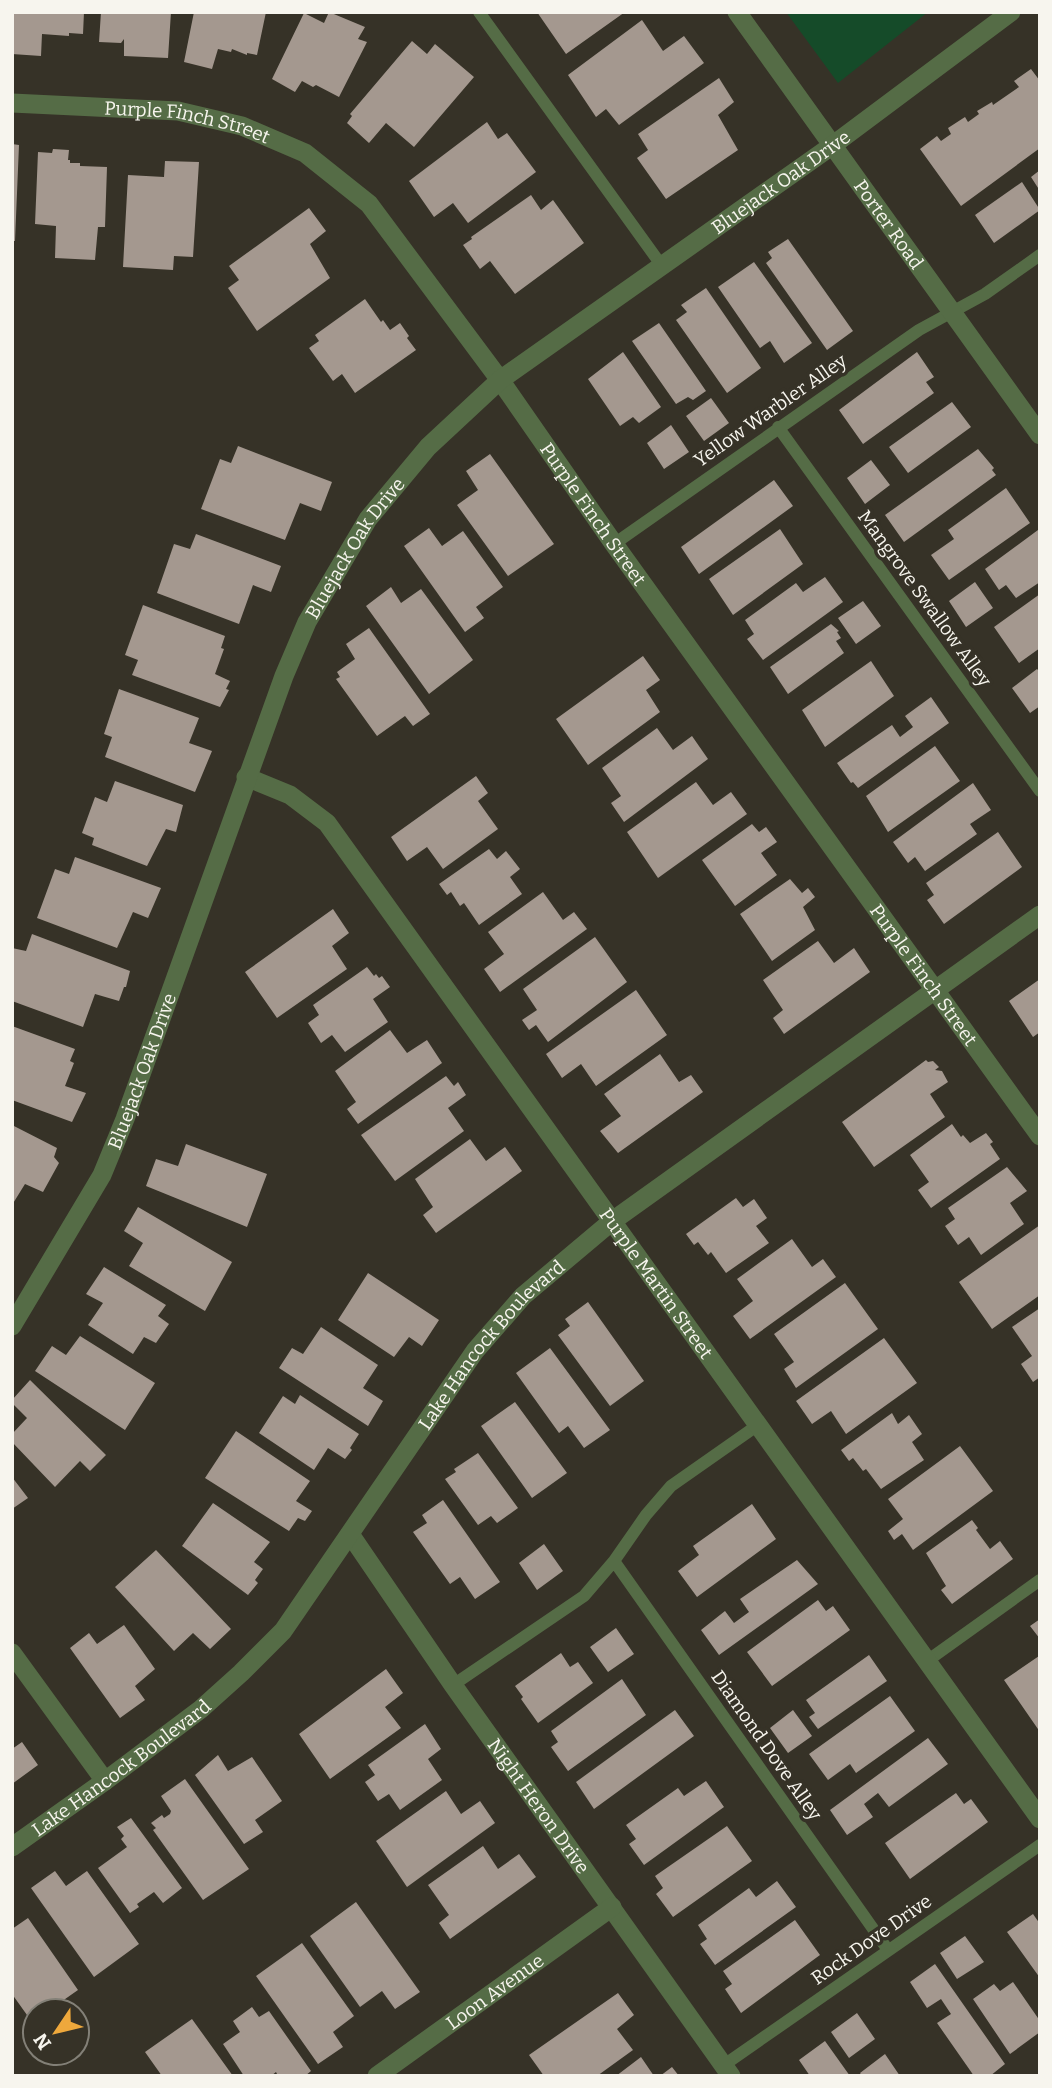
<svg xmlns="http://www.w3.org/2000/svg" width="1052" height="2088" font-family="Bitter,serif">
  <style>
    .green { fill: #154b29 }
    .building { fill: #a4988f }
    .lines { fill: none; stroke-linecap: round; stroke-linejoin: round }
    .service { stroke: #556c46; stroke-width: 12 }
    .minor { stroke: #556c46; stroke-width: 19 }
    .labels { text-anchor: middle; stroke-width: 7; stroke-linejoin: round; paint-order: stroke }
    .street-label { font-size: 19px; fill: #f7f5ee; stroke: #363227 }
  </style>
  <rect width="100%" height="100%" fill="#363227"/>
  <path class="green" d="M786,12H928L838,83Z"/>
  <path class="building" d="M13,12H84L83,34L69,33V36L42,34L41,56L12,54Z
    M101,12H171L168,58L124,56V39L121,43L99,42Z
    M194,12H266L257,55L247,53V55L232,49L231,52L218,49L212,69L184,62Z
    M329,12L365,27L358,39L367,42L339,97L316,85L313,87L302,81L295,92L272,79L304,13L324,23Z
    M537,12H625L566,54Z
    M642,20L663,51L684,36L704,63L619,125L606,109L596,117L568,75Z
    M412,41L427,54L435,44L474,77L414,147L386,123L369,143L347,123L352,116L350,114Z
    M1031,69L1040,81V148L961,206L920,149L937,136L941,141L951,134L948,128L965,117L968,122L979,114L977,111L992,102L993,105L1019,87L1014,81Z
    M719,78L734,102L718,115L738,150L666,199L637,158L648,150L638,134Z
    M487,122L498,139L507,133L536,172L468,223L453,203L434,217L409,181Z
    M12,144L19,145L15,241H12Z
    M53,149L69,150L68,160H70V163H80V166L107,167L105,227H98L95,260L55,258L56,226L35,224L38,152L52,153Z
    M165,161L199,162L193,257L174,256L173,270L123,267L128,175L164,177Z
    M1040,170V191L1031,177Z
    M1022,182L1040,210L994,243L975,215Z
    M531,195L541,210L553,200L584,243L515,294L490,261L480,269L463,245L472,239L471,237Z
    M309,208L326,231L310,244L330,278L257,331L228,288L239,280L229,266Z
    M788,239L853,331L827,350L766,263L772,258L768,252Z
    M754,262L812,343L784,363L770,341L760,348L718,287Z
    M706,288L761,368L727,393L676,320L687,312L681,305Z
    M365,299L381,322L383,320L390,330L400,323L409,336L407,338L416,350L355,393L342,374L333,381L309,348L319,341L315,335Z
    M659,323L706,391L693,400L688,397L676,404L632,341Z
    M623,352L661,407L639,423L633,417L620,426L588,379Z
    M917,352L934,377L926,382L934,393L863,444L839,410Z
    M711,398L729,423L704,441L686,416Z
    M952,402L971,427L908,473L889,447Z
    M671,425L689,452L664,469L647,443Z
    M238,446L332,482L321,511L300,503L285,540L201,509L220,459L231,463Z
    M978,449L994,468L992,470L996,475L904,542L885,515Z
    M490,454L554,544L508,576L457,505L478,490L466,471Z
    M871,460L890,485L865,504L847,478Z
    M774,480L793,506L699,574L681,547Z
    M1006,488L1030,523L949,580L931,555L954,539L948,530Z
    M429,528L442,546L463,531L503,587L476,607L484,618L465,632L404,546Z
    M780,529L803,564L733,615L709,579Z
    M1038,530L1040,582L1016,598L1006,585L999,590L985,569Z
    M196,534L281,566L271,592L253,585L239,624L157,593L174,544L190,549Z
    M825,577L843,602L763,660L747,639L754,634L745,620L796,583L803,592Z
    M975,582L993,608L966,627L949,601Z
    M391,587L401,603L421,589L473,660L429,694L366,606Z
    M1040,594V648L1019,663L994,627Z
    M863,601L881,626L856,644L838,618Z
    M143,605L225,636L221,648L224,649L215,674L230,681L226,689L229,690L220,707L132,675L138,660L125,655Z
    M831,624L839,631L837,632L841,638L836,641L844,653L788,694L770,667Z
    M369,628L430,714L413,726L405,716L377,736L336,679L340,677L337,672L355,659L346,644Z
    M643,656L660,680L646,690L660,712L588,765L556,719Z
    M871,661L894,696L825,747L802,710Z
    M1037,669L1040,672V706L1030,713L1012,688Z
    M119,689L199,718L189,743L212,751L195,792L105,757L112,737L104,734Z
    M931,697L949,723L858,788L853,782L851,783L837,763L892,725L900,737L913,727L905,716Z
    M657,728L673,750L692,736L708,759L624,822L611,803L621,796L602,768Z
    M935,746L960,781L888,832L866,796Z
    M476,776L488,793L478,801L498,829L443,869L427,847L407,861L391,837Z
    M115,781L183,805L176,832L166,829L147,866L92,845L94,838L82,833L95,797L107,802Z
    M696,782L713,805L731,792L747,814L658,878L627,832Z
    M973,783L991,810L970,824L977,834L925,871L915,857L908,863L893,842Z
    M752,824L759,832L766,827L777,842L761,853L777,875L735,906L702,860Z
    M998,832L1022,867L944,924L927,900L934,895L926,883Z
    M489,849L497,859L506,851L520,869L510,877L522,894L479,925L464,903L460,906L451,892L447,895L439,884Z
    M75,857L161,888L148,918L133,912L117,948L37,918L55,869L69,874Z
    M790,879L802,893L808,888L815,897L803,907L815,930L772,961L740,914Z
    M543,892L563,920L574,912L587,929L500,992L484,969L504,954L488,932Z
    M333,909L349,933L332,946L347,969L277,1018L245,972Z
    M32,934L130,971L126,987H124L119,1001L95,994L83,1027L12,1001V948L26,951Z
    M595,937L627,982L548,1042L536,1025L529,1030L522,1020L537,1010L523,989Z
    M818,941L834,963L854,948L870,972L784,1034L773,1018L783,1010L763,980Z
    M367,967L374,976L376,974L379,978L382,976L390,987L373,999L388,1022L345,1052L332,1035L321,1043L308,1023L319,1015L313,1005Z
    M1040,979V1032L1033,1037L1009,1001Z
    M636,990L667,1035L596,1086L581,1064L562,1078L546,1054Z
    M12,1026L75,1049L70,1061L74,1063L65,1086L86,1093L72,1122L12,1100Z
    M390,1030L407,1053L427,1040L442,1063L358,1124L347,1109L356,1102L335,1071Z
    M660,1054L679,1082L691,1075L703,1092L618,1153L600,1131L621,1116L604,1094Z
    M926,1060L928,1062L933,1061L939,1067L935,1070L942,1071L948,1082L930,1094L945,1117L874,1167L842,1122Z
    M446,1076L454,1086L458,1082L466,1095L448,1108L464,1131L395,1181L361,1135Z
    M952,1124L961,1137L963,1135L970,1143L986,1133L993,1142L990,1144L1000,1159L931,1208L918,1190L929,1182L910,1155Z
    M12,1125L57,1148L54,1157L59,1163L43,1192L25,1184L12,1205Z
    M470,1139L486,1161L505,1147L522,1171L436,1233L423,1215L433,1207L415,1179Z
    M186,1144L267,1174L247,1227L146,1186L156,1159L178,1166Z
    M1007,1167L1027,1191L1010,1203L1024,1224L981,1255L969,1237L958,1245L945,1226L955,1219L948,1208Z
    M736,1198L743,1207L754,1199L767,1218L756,1226L769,1243L726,1273L711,1252L708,1255L698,1242L694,1245L686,1234Z
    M138,1207L232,1262L205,1311L129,1266L143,1243L124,1231Z
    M1040,1225V1295L992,1329L959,1282Z
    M792,1239L812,1267L823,1259L836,1277L750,1339L733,1316L753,1301L737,1279Z
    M104,1267L166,1305L158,1316L169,1324L156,1343L144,1337L133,1354L88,1325L103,1303L86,1294Z
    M368,1273L439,1320L422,1346L409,1337L394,1357L338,1320Z
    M845,1283L878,1329L796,1388L784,1369L794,1362L774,1334Z
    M588,1302L644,1381L610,1406L558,1335L570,1326L565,1319Z
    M1040,1308V1377L1033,1382L1021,1364L1032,1356L1012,1327Z
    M321,1327L378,1365L363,1388L383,1401L368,1426L279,1368L292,1348L303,1354Z
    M80,1336L155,1383L125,1430L35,1371L52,1346L66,1355Z
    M884,1338L917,1383L846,1434L831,1411L812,1424L796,1401Z
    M550,1348L610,1430L584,1448L568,1426L559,1433L516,1373Z
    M30,1380L106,1455L90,1471L80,1461L55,1487L12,1442V1434L27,1418L12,1403V1400Z
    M300,1395L359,1434L350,1448L352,1450L345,1459L328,1448L314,1470L259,1433L283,1396L295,1404Z
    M515,1402L567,1473L532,1498L481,1426Z
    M892,1413L898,1424L909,1415L922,1434L912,1442L924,1460L881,1489L866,1469L863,1471L853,1458L849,1461L841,1450Z
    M236,1431L310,1481L296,1501L312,1511L305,1521L298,1518L289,1531L205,1478Z
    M960,1446L993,1491L913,1550L902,1534L894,1540L888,1531L903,1519L888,1499Z
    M478,1453L518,1508L497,1523L491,1516L478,1525L445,1479L456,1472L454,1469Z
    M12,1477L28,1498L12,1509Z
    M443,1500L500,1582L475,1599L460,1577L450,1584L413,1532L427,1523L422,1515Z
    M213,1503L270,1542L254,1562L263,1569L255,1580L258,1583L248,1595L182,1546Z
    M752,1504L776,1539L697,1597L678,1571L699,1555L693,1546Z
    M972,1520L978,1528L976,1530L990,1549L1000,1541L1013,1559L952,1604L941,1590L946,1586L926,1553Z
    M544,1544L563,1571L537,1590L519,1563Z
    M156,1550L231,1629L210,1649L193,1633L174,1651L115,1587Z
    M797,1560L818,1584L719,1655L701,1630L725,1611L734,1623L749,1612L740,1599Z
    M818,1600L826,1611L833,1606L850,1630L772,1686L747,1652Z
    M1040,1619V1639L1030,1626Z
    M124,1625L155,1669L135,1686L145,1700L120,1718L70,1648L89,1633L97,1644Z
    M616,1628L634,1654L608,1672L590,1647Z
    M561,1653L570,1667L578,1662L593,1683L538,1723L521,1699L523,1697L515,1686Z
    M869,1655L887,1681L818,1729L809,1717L815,1713L806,1700Z
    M1039,1656L1040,1657V1732L1004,1680Z
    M386,1669L403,1693L385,1707L401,1728L330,1779L299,1734Z
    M622,1679L646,1715L568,1771L551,1747L558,1742L551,1731Z
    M890,1696L915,1731L856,1773L850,1764L828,1780L809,1754Z
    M675,1710L694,1736L594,1809L576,1782Z
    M793,1710L812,1736L788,1753L770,1728Z
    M425,1724L441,1749L428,1759L442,1780L400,1810L389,1794L378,1801L365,1782L375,1775L368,1765Z
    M928,1738L948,1764L889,1807L878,1793L864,1804L873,1817L847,1835L830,1810Z
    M22,1742L38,1765L12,1784V1749Z
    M218,1755L228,1771L252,1757L282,1801L255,1820L263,1832L244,1844L195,1775Z
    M185,1779L249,1869L203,1900L153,1830L156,1828L151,1823L162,1815L164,1818L170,1814L171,1811L161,1796Z
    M706,1781L724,1807L644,1865L629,1844L636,1839L626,1825L678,1788L684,1796Z
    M446,1791L461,1814L480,1801L495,1823L407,1887L376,1841Z
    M956,1793L964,1804L971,1799L988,1822L910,1879L885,1843Z
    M131,1818L182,1888L163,1903L154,1892L137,1904L139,1907L130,1913L98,1868L127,1847L121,1839L124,1836L117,1827Z
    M727,1826L752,1861L673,1917L656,1894L663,1888L655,1876Z
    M483,1846L498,1869L519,1854L536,1877L450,1939L439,1923L449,1915L428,1885Z
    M55,1871L66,1886L87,1871L139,1944L94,1977L31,1888Z
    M777,1881L796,1907L715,1965L700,1944L707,1939L698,1925L749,1888L756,1897Z
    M356,1902L420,1992L395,2009L382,1991L360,2007L310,1936Z
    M1033,1914L1040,1924V1978L1007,1932Z
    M28,1918L78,1990L48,2011H35V2020L32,2022L12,1994V1929Z
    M795,1920L820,1955L741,2013L725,1989L732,1984L723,1971Z
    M965,1936L984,1962L957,1979L940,1953Z
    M302,1943L354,2016L333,2032L343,2047L318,2064L256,1976Z
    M935,1964L1005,2064L990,2076H974L937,2023L951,2014L941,1999L927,2008L910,1982Z
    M1013,1982L1040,2021V2032L1010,2054L973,1999L994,1984L1000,1991Z
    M618,1993L634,2015L617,2029L633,2050L597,2076H544L529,2055Z
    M252,2007L259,2017L269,2011L311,2071L305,2076H278L276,2072L271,2076H244L223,2044L240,2032L233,2021Z
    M857,2013L875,2039L849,2058L831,2032Z
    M192,2019L233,2076H162L145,2052Z
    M825,2041L850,2076H810L799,2060Z
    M885,2054L900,2076H862L860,2073Z
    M641,2057L654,2076H616Z
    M672,2067L679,2076H660Z"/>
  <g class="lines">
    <path class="service" d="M479,12L662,266
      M778,427L1040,791
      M614,544L919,330L985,294L1040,255
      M614,1561L888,1950
      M927,1661L1040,1580
      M453,1685L584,1596L614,1561L646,1515L671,1486L758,1425
      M724,2065L1040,1845"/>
    <g class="minor">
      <path id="s1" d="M737,12L1040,435"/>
      <path id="s2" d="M12,103L178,111L242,126L305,153L369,204L500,380L614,544L1040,1136"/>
      <path id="s3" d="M246,777L290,795L327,823L1040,1819"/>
      <path id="s4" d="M12,1326L102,1175L125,1119L284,676L307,622L368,519L428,447L500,380L833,145L1011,12"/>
      <path id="s5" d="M350,1534L453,1685L731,2076"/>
      <path d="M12,1653L105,1781"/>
      <path id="s6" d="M12,1847L105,1781L201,1709L241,1673L283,1631L475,1351L523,1296L611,1222L1040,915"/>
      <path id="s7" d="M377,2076L612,1907"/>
    </g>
  </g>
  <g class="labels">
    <g class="street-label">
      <text dy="7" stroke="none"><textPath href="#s2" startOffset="177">Purple Finch Street</textPath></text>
      <text dy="7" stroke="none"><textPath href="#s4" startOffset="1421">Bluejack Oak Drive</textPath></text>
      <text dy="7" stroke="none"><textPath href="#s1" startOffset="261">Porter Road</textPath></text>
      <text transform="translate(770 410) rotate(-35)" y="7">Yellow Warbler Alley</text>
      <text dy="7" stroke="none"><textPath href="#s2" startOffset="765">Purple Finch Street</textPath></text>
      <text dy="7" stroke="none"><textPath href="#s4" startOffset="854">Bluejack Oak Drive</textPath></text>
      <text transform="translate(925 598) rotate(54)" y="7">Mangrove Swallow Alley</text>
      <text dy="7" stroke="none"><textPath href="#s2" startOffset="1332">Purple Finch Street</textPath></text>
      <text dy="7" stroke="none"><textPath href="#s4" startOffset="287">Bluejack Oak Drive</textPath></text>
      <text dy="7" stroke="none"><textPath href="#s3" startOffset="660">Purple Martin Street</textPath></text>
      <text dy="7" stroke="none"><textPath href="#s6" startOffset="702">Lake Hancock Boulevard</textPath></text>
      <text transform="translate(767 1745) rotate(55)" y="7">Diamond Dove Alley</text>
      <text dy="7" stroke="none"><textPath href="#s6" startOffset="135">Lake Hancock Boulevard</textPath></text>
      <text dy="7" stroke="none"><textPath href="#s5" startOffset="331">Night Heron Drive</textPath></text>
      <text transform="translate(871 1939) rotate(-35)" y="7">Rock Dove Drive</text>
      <text dy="7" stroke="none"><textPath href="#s7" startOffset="145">Loon Avenue</textPath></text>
    </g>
  </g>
  <rect width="1052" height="2088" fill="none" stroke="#f7f5ee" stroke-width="28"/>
  <g transform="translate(56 2032) rotate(235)"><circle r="33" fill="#363227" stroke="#838077" stroke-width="2"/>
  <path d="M0-5L12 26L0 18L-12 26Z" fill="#eea83c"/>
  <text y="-10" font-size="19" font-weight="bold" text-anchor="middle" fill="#f7f5ee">N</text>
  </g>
</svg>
